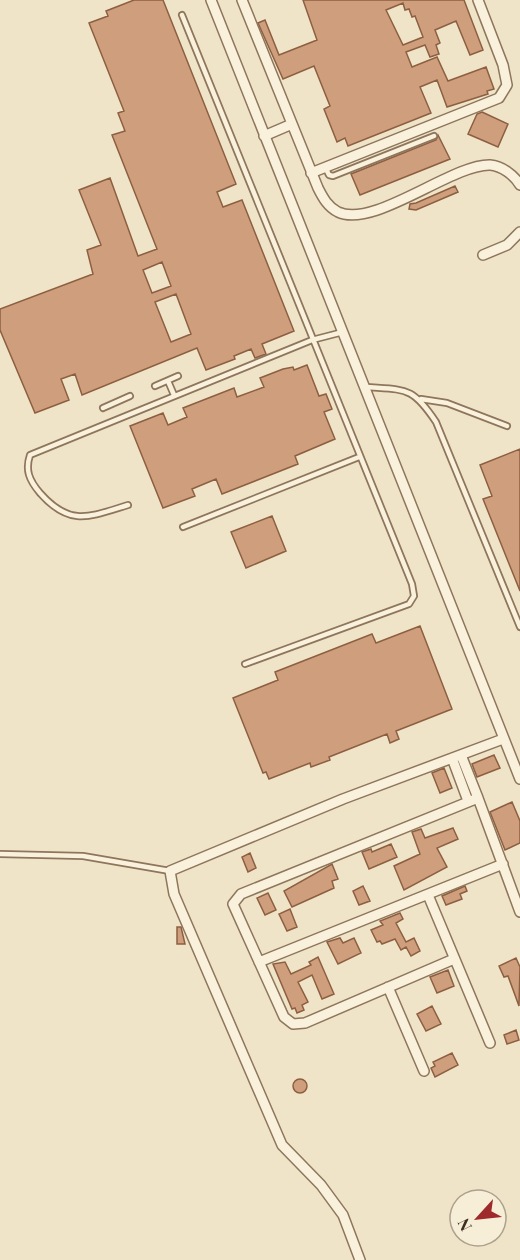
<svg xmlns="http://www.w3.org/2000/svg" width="520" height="1260" font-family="'Playfair Display',serif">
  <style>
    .building { fill: #cf9f7d; stroke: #8d5f41; stroke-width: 1.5; fill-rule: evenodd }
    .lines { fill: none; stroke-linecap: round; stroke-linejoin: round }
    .service-casing { stroke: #8d765c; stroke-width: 8 }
    .minor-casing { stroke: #8d765c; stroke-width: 12 }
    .service { stroke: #faf1dc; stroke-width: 4.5 }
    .minor { stroke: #faf1dc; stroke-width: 9 }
  </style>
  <rect width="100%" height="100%" fill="#f0e4c8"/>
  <path class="building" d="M134,0H163L236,184L217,192L223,207L242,200L294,331L262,344L266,354L255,358L251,349L234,356L235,359L206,370L197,348L82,395L75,374L61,379L69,400L35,413L0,330V309L93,274L87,250L101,245L79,190L110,178L138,256L157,249L112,135L125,131L118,113L124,111L89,23L108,16L106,11ZM162,262L171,286L152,293L143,270ZM176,294L191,334L171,342L155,302Z
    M303,0H464L483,50L470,55L456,21L435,30L440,43L436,45L439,54L430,57L425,45L406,52L412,67L437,57L448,81L486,67L494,89L487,91L488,94L447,107L437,80L420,87L431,113L348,146L345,138L337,142L324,109L330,106L314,66L283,79L258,23L265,20L279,55L317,40ZM403,3L405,10L409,9L412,17L415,16L423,37L403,45L386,10Z
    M482,112L508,124L498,147L468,134L477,114Z
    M438,135L450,159L360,195L351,174L436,140Z
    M455,186L458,192L416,210L409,209L410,204L416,203Z
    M307,365L319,396L326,394L332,409L324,412L335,439L295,456L298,464L222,494L216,479L192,489L195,496L163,508L130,426L163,413L168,425L187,417L183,408L234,388L237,397L264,387L260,378L283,369L293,367L294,370Z
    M520,449V591L483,499L492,496L480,465Z
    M272,516L286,551L246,568L231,532Z
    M420,626L452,709L396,731L399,739L390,743L387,734L329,757L330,760L311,767L310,763L269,779L266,772L263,773L233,698L278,680L275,672L372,634L376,643Z
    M494,755L500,768L477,777L472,764Z
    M444,768L452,788L440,793L432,773Z
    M512,802L520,821V843L505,850L490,812Z
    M453,828L458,839L437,848L447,867L404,890L394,866L420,854L412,832L421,829L425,838Z
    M391,844L397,857L369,869L362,852L371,849L372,852Z
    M250,853L256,868L248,872L242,857Z
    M332,864L338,879L332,881L334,888L292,907L284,891Z
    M363,886L370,901L359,905L353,891Z
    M465,886L467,891L460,894L462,899L446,905L442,896Z
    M268,893L276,910L265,915L257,898Z
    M290,909L297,927L287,931L279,914Z
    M400,913L403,919L396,923L406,942L414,938L420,951L411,956L406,947L401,950L395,939L382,944L380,941L377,942L371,930L383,925L380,921Z
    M177,927H181L185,944H177Z
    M340,938L343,943L354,938L361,953L338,964L327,942Z
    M318,957L334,994L322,999L312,975L298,982L308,1002L302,1005L304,1010L297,1013L295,1008L292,1009L273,964L285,962L291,974L311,965L309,962Z
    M516,958L520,967L519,1006L508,976L504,977L499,966Z
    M448,970L454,986L437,993L430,977Z
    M432,1006L441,1024L426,1031L417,1014Z
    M516,1030L519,1040L507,1044L504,1035Z
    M452,1053L458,1065L435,1077L431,1068L435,1066L433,1062Z
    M293 1086a7 7 0 1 1 14 0a7 7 0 1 1-14 0Z"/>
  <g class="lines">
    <g class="service-casing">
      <path id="service" d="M182,15L412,584L414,596L409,604L245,664
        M325,167L329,175L333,176L434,136
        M168,381L174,395
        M155,386L178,376
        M365,387C406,390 412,386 436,422L520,627
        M421,399L447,403L507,426
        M103,408L130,396
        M128,505C89,517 70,527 40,493C29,480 25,470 30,455L312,340L343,332
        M183,527L359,457
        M0,854L83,856L170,871"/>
    </g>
    <g class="minor-casing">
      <path id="minor" d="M211,0L520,779
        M242,0L318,188C323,198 328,207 338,212C374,229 452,164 490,165C502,166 514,175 520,185
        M264,136L292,124
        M311,173L499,98L507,85L503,65L478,0
        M483,255L507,245L520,232
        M461,755L478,798
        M452,758L468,801
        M428,895L490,1043
        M454,959L305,1023L293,1024L284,1017L233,904L241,894L478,798L520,912
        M259,962L503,864
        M388,987L424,1071
        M360,1260L343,1215L321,1185L282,1145L174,894L170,871L343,799L503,739"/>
    </g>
    <use href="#service" class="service"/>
    <use href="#minor" class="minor"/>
  </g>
  <g transform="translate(478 1218) rotate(243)"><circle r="28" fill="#f7eed8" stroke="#ada18e" stroke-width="1.5"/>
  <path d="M0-4.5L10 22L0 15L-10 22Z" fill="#9e2a2b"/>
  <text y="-9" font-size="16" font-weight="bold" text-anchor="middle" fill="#3d2e20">N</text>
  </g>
</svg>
